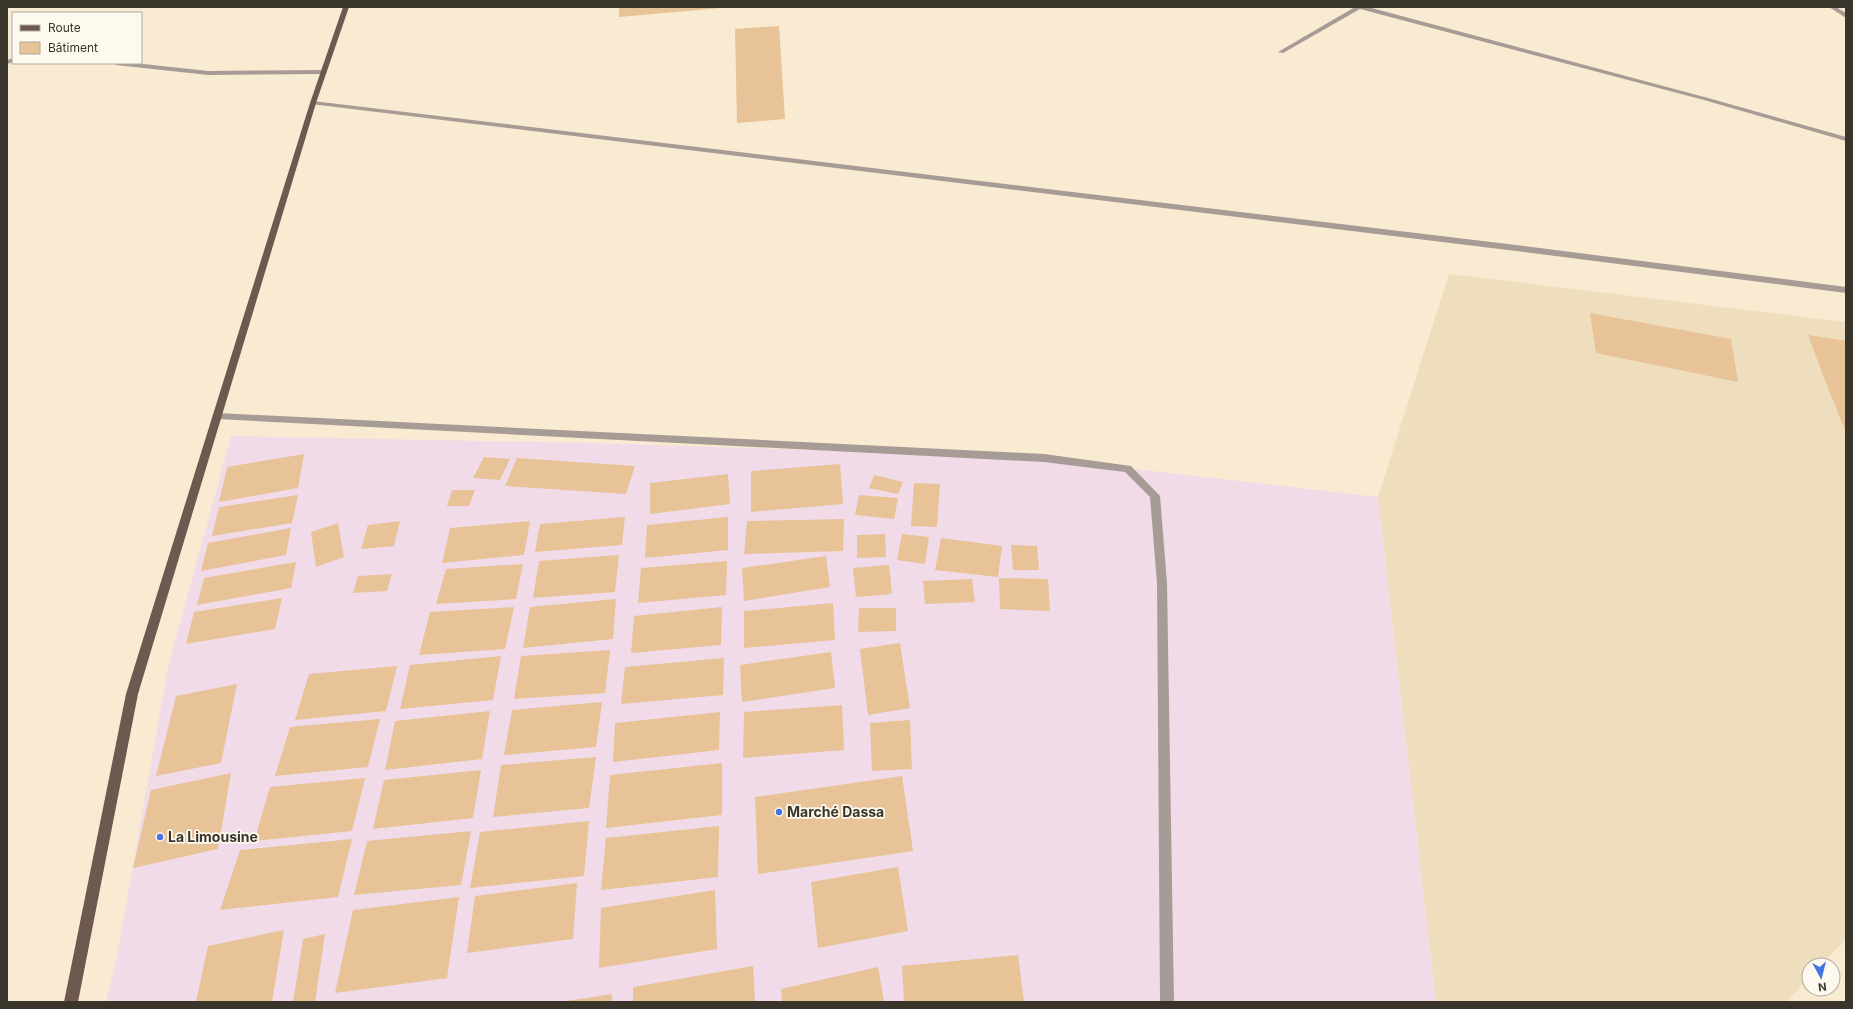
<svg xmlns="http://www.w3.org/2000/svg" width="1853" height="1009" font-family="Inter,sans-serif">
  <style>
    .commercial { fill: #f1dbe9 }
    .built { fill: #eedebd }
    .building { fill: #e7c397 }
    .lines { fill: none; stroke-linecap: round; stroke-linejoin: round }
    .minor { fill: #a79b95; fill-rule: evenodd }
    .major { fill: #6d594f; fill-rule: evenodd }
    .poi-dot { fill: #4373e4; stroke: #fef9ef; stroke-width: 1.5 }
    .labels { text-anchor: middle; stroke-width: 3.5; stroke-linejoin: round; paint-order: stroke }
    .near-poi-label { font-size: 14px; font-weight: bold; fill: #3a352b; stroke: #fef9ef; text-anchor: start }
  </style>
  <rect width="100%" height="100%" fill="#f8ebd1"/>
  <path class="commercial" d="M231,436L593,443L1031,457L1378,497L1436,1002H106L117,956L168,667Z"/>
  <path class="built" d="M1449,274L1846,322V939L1821,965H1809V978L1786,1002H1436L1378,497Z"/>
  <path class="building" d="M619,7H721V8L619,17Z
    M779,26L785,119L737,123L735,29Z
    M1590,313L1731,339L1738,382L1596,353Z
    M1808,335L1846,341V433L1823,375Z
    M304,454L298,488L219,502L227,467Z
    M484,457L510,459L500,480L473,478Z
    M517,458L635,466L626,494L505,486Z
    M840,464L843,504L751,512V471Z
    M728,474L730,504L650,514V483Z
    M874,475L903,482L898,494L869,488Z
    M914,483L940,484L937,527L911,526Z
    M452,490H475L469,506H447Z
    M298,495L292,523L212,536L219,507Z
    M859,495L898,498L894,519L855,515Z
    M625,517L622,545L535,552L540,524Z
    M728,517V550L645,558L647,525Z
    M844,519L843,551L744,554L747,521Z
    M400,521L394,546L361,549L368,525Z
    M530,521L524,555L442,563L450,528Z
    M338,523L344,557L316,567L311,532Z
    M291,528L286,555L201,571L208,543Z
    M885,534L886,557L857,558V535Z
    M902,534L929,537L925,564L897,560Z
    M941,538L1002,546L998,577L935,570Z
    M1011,545L1037,546L1039,570H1013Z
    M619,555L615,592L533,598L539,561Z
    M826,556L830,587L744,601L742,568Z
    M727,561L726,595L638,603L641,568Z
    M296,562L291,588L197,605L204,578Z
    M523,564L516,599L436,604L446,569Z
    M889,565L892,594L856,597L853,568Z
    M392,574L387,591L353,593L358,576Z
    M999,578L1048,579L1050,611L1000,609Z
    M972,579L975,602L925,604L923,581Z
    M282,598L275,629L186,644L194,612Z
    M616,599L613,639L523,648L530,607Z
    M833,603L835,640L744,648V611Z
    M514,607L505,649L419,655L430,612Z
    M722,607L721,645L631,653L634,616Z
    M859,608H896V631L858,632Z
    M900,643L910,708L868,715L860,649Z
    M610,650L605,693L514,699L521,656Z
    M831,652L835,688L742,702L740,665Z
    M501,656L493,700L400,709L410,665Z
    M724,658L723,695L621,704L625,667Z
    M397,666L386,711L295,720L309,674Z
    M237,684L221,763L156,776L176,696Z
    M602,702L596,747L504,755L512,710Z
    M842,705L844,750L743,758L744,712Z
    M490,711L482,759L385,770L395,721Z
    M720,712L719,750L613,762L615,723Z
    M380,719L368,767L275,776L290,727Z
    M910,720L912,769L872,771L870,723Z
    M596,757L589,808L493,817L501,765Z
    M722,763V815L606,828L610,775Z
    M481,770L473,818L373,829L384,780Z
    M231,773L218,849L133,868L151,790Z
    M902,776L913,851L758,874L755,797Z
    M365,778L352,831L254,841L270,787Z
    M589,821L584,876L470,888L480,832Z
    M719,826L718,877L601,890L606,838Z
    M471,831L461,885L354,895L367,841Z
    M352,839L338,897L220,910L240,850Z
    M898,867L908,931L818,948L811,882Z
    M577,883L573,939L467,953L475,896Z
    M715,890L717,949L599,968L601,908Z
    M459,897L447,978L335,993L353,910Z
    M284,930L272,1002H196L208,946Z
    M325,934L315,1002H293L303,939Z
    M1018,955L1024,1002H904L902,966Z
    M753,966L755,1002H633V987Z
    M878,967L884,1002H782L781,989Z
    M612,994V1002H566V1001Z"/>
  <g class="lines">
    <path class="minor" d="M1355,7H1368L1708,98L1846,137V141L1704,100L1360,9L1283,53L1278,52Z
      M1829,7H1836L1846,13V18Z
      M13,58V62L7,64V60Z
      M113,63H134L208,71L324,70L327,72L324,74L208,75L116,65Z
      M313,101L1516,245L1846,287V293L1516,251L311,104V102Z
      M217,413L1044,454L1131,466L1160,496L1167,583L1174,1002H1160L1157,583L1150,497L1125,472L1044,462L217,419L212,416Z"/>
    <path class="major" d="M343,7H349L316,103L138,694L78,1002H64L126,694L310,103Z"/>
  </g>
  <g class="poi-dot">
    <circle cx="779" cy="812" r="4"/>
    <circle cx="160" cy="837" r="4"/>
  </g>
  <g class="labels">
    <g class="near-poi-label">
      <text x="787" y="817">Marché Dassa</text>
      <text x="168" y="842">La Limousine</text>
    </g>
  </g>
  <rect width="1853" height="1009" fill="none" stroke="#3a352b" stroke-width="16"/>
  <rect x="12" y="12" width="130" height="52" fill="#fef9ef" stroke="#b0aba1"/>
  <rect x="20" y="25" width="20" height="6" fill="#6d594f" stroke="#b0aba1"/>
  <text x="48" y="32" font-size="12" fill="#3a352b">Route</text>
  <rect x="20" y="42" width="20" height="12" fill="#e7c397" stroke="#b0aba1"/>
  <text x="48" y="52" font-size="12" fill="#3a352b">Bâtiment</text>
  <g transform="translate(1821 977) rotate(173)"><circle r="19" fill="#fef9ef" stroke="#b0aba1"/>
  <path d="M0-3L7 15L0 10L-7 15Z" fill="#4373e4"/>
  <text y="-6" font-size="11" font-weight="bold" text-anchor="middle" fill="#3a352b">N</text>
  </g>
</svg>
